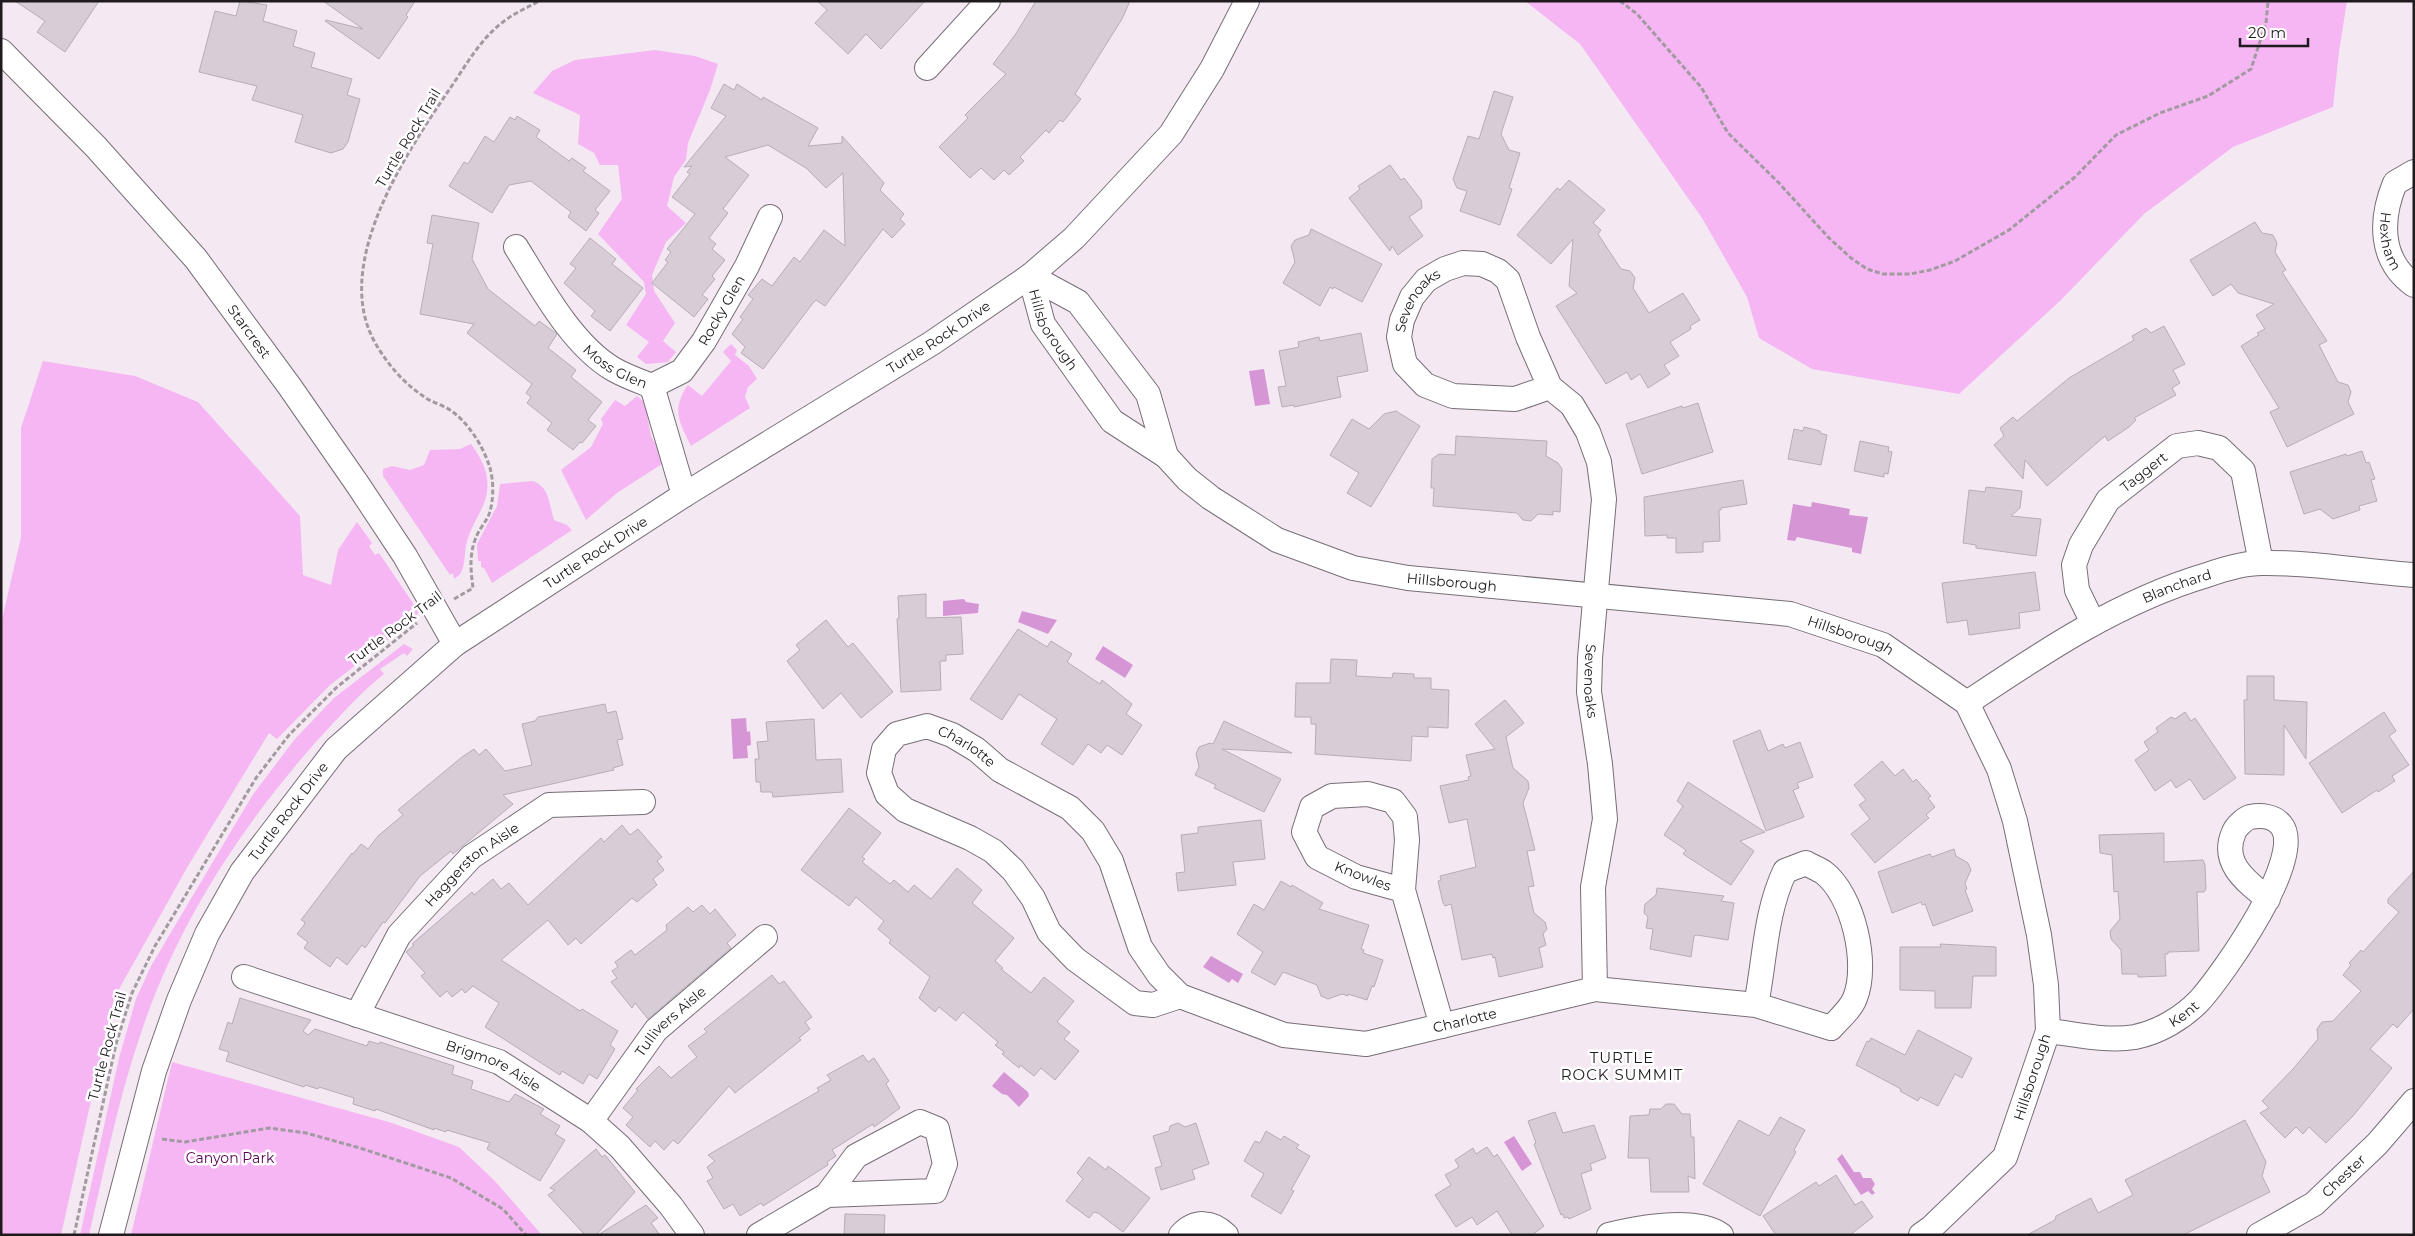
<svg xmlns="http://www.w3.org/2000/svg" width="2415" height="1236" font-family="Montserrat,sans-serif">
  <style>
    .green { fill: #f5b6f3 }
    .water { fill: #d695d5 }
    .building { fill: #d7cdd7; stroke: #b7adb7 }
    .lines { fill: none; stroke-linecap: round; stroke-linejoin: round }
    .minor-casing { stroke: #776e77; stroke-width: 26 }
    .path { stroke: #a29aa1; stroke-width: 3; stroke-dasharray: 5 2.5; stroke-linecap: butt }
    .minor { stroke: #fff; stroke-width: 24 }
    .labels { text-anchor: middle; stroke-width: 5; stroke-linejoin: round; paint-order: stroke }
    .street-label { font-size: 14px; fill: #1e1a1e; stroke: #fff }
    .park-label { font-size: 14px; fill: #530055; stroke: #fff }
    .neighbourhood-label { font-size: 15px; letter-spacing: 1px; fill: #1e1a1e; stroke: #fff }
  </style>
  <rect width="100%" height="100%" fill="#f4e9f3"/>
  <path class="green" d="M1525,1H2347L2339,52L2333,107L2233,147L2144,214L2061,300L1959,394L1812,369L1759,338L1747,297L1702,218L1580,44Z
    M655,50L695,56L718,64L710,90L688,143L686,160L674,177L667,206L686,223L666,242L652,275L654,291L675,323L663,341L676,352L668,362L646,364L637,357L649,342L626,325L646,294L644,282L598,234L622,199L618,165H600L594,153L578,144L580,115L533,93L552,71L575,60Z
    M731,344L737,350L735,355L749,366L757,379L748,387L745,397L750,408L691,446C679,422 671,409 688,385L702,396L731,361L723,352Z
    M43,361L135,376L198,402L300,516L303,575L331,585L338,550L357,522L372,543L369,546L375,555L379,553L419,612L410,623L330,685L277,739L269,733L188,866L114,998L61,1235H1V624L21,537V428Z
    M637,396L645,403L651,436L665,462L617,493L586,520L561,470L591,447L603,424L601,419L615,400L625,406Z
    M471,444C478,454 486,466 487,479C491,508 467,523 465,553C464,563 464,574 454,579L453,573L450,575L383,476V469L392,466L410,470L424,465L430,450L460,449Z
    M532,481C550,486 549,505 554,520L567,525L572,530L492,583L484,568L481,567V561H478L477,544L497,506L500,484Z
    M404,644L413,649L407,656L404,653L380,669L384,674C359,694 337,719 315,743C241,827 178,923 142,1030C119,1096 105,1166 89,1235H80L119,1058L136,999L151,966L252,796L294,740L334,698Z
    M172,1062L392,1123L459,1147L494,1180L542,1235H131Z"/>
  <path class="water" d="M1264,369L1270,404L1255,406L1249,371Z
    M1812,502L1850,509L1849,515L1868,517L1861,554L1852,552V548L1797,537L1795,541L1787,540L1793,504L1811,507Z
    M964,599L966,602L979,604L978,613L943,616V601Z
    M1022,611L1057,620L1048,634L1018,622Z
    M1103,646L1133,665L1125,678L1095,659Z
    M746,718L747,732L750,731L751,745L747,746L748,758L733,759L731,719Z
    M1211,956L1243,974L1238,983L1232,979L1229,983L1203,967Z
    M1004,1072L1028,1092L1029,1096L1019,1107L1007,1095L1002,1094L992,1086Z
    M1514,1136L1532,1164L1522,1171L1504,1142Z
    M1842,1154L1854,1172H1860L1863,1178H1871L1875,1184L1872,1189L1875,1193L1872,1195L1868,1191L1861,1195L1837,1159Z"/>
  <path class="building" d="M15,1H99L65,52L37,32L45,21Z
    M240,1L267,5L263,21L297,31L293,46L315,53L311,67L352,79L347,95L360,99L348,142L343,149L331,153L295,142L303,115L252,100L257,86L199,72L215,11L236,16Z
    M323,1H415L406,15L408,17L379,59L325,21L326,20L363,29Z
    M817,1H925L881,49L866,34L848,54L815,23L827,10Z
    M1036,1H1130L1122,19L1075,94L1081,99L1063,122L1060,120L1049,133L1046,130L1020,157L1024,161L1009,175L1004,170L994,180L981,168L970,178L939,147L968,118L965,115L1006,74L993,64L1015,35Z
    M724,84L734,90L737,84L762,100L763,97L818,128L808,146L842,143V136L884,183L880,190L904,214L900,219L905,224L892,238L883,229L825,306L816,300L813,303L763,369L741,353L745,347L732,334L743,319L740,317L753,299L748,295L762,279L772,286L794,257L800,262L824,230L845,246L843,173L826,188L806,168L768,145L725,157L749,175L723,209L728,213L709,238L716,244L712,249L725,260L712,276L715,279L702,295L708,299L694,317L652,283L668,262L665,260L671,252L667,249L695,214L672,197L690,174L687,172L692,166L684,167L726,116L711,108Z
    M1494,91L1513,97L1501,134L1509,150L1520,153L1509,188L1512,189L1500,225L1460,211L1467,191L1457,188L1453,179L1468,136L1479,139Z
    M517,116L540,130L536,137L569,161L572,158L586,168L583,171L610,191L595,210L599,213L586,231L568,217L571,212L531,181L509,185L492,213L449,186L464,162L468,164L485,136L494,142L510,117L515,120Z
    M1390,165L1401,180L1404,178L1421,200L1422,208L1409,217L1423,236L1398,255L1392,246L1390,251L1349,198L1360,189L1358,186Z
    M1569,180L1605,210L1593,223L1601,230L1598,234L1621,269L1630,271L1635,278L1633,288L1649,313L1683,293L1700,320L1690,326L1691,329L1670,342L1679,356L1664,365L1670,374L1648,388L1640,374L1631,380L1627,372L1606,384L1556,306L1577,293L1569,286L1573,239L1551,264L1517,235L1557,188L1560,190Z
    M432,215L479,223L472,259L488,289L535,326L539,321L557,334L548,348L576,370L571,377L602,402L588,420L596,426L582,443L580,442L573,450L547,430L552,423L527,403L531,397L526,393L532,384L467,333L474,324L420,314L433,244L427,243Z
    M2255,222L2262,233L2273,235L2277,243L2275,252L2286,270L2282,272L2327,341L2319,345L2338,382L2348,385L2351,392L2348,402L2354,414L2287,447L2270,412L2279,408L2241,346L2259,335L2257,333L2265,329L2256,315L2274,304L2238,293L2231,284L2213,296L2190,260Z
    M1311,229L1382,264L1362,302L1334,287L1333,289L1330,287L1320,306L1283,283L1295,262L1291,246L1295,240L1309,235Z
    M590,238L616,259L612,264L643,288L610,331L591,316L595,311L564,283L576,268L570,264Z
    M2164,326L2185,364L2173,370L2180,383L2172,388L2176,395L2134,418L2136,420L2129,427L2108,441L2105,436L2047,486L2025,460L2023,479L1994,445L2004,436L2000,428L2013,417L2017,421L2069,378L2134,340L2132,336L2146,328L2151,333Z
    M1361,333L1368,371L1337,377L1341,397L1294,407V405L1282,407L1278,387L1286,386L1279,351L1299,347L1298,342L1319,337L1320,341Z
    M1698,403L1713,452L1642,474L1626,424L1682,406L1683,408Z
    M1396,411L1420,426L1371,507L1347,493L1359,473L1330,455L1352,419L1369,429L1384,414Z
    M1804,427L1820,431V433L1827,435L1821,465L1788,459L1794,429L1803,431Z
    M1456,436L1547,441L1546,456L1558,463L1562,469L1560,512L1553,511V515L1538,514L1531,521L1523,520L1517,513L1433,506L1434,488H1431L1432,459L1439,454L1455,455Z
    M1860,441L1889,447L1888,451L1892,452L1888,474L1884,473V477L1854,471Z
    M2362,451L2366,463L2369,462L2375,479L2371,480L2377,501L2359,506L2360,510L2333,519L2320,509L2304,514L2290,472L2346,454L2347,456Z
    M1743,480L1747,504L1721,508V510H1719L1720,541L1703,542V552L1676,553V538H1667V535L1645,536L1644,497Z
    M1986,487L2022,491L2020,508L2011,516L2041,519L2036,556L1976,548V545L1963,543L1969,490L1985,492Z
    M2035,572L2040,610L2019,613L2020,628L1969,635L1967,620L1947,623L1942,583Z
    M926,594V618L961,617L963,654L946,655V661H940L941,690L901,692L897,619L899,618L898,596Z
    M826,620L848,647L853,643L893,692L861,718L841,693L823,709L787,661L800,650L796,645Z
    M1018,629L1047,647L1051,641L1072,654L1067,662L1100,684L1102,680L1132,704L1126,714L1142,725L1122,755L1107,745L1101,753L1088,744L1073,765L1041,744L1057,719L1019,694L1002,720L970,699Z
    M1331,659L1357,660L1356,676L1392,678L1393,673L1414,674V678H1431V689L1449,690L1448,728L1428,727V737L1412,736L1411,761L1315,754L1316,724H1311V717H1295L1296,683H1330Z
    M2247,676H2274V700L2307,702L2306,759L2284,725V775L2245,774L2244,700H2247Z
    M1505,700L1524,723L1506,737L1513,768L1528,781L1529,788L1523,803L1535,850L1527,851L1534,886L1528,887L1534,913L1545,922L1547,929L1543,934L1546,945L1539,948L1543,967L1499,977L1495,957L1493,958L1492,954L1462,960L1451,904L1445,906L1443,903L1438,881L1441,880L1440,876L1476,867L1467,819L1449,823L1440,786L1469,780L1468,777L1471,776L1466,755L1495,749L1475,724Z
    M605,704L607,713L616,711L623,739L617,740L623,765L613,768L614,770L503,795L513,804L453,854L451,851L420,876L385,923L383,922L365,948L362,945L347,965L337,957L330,967L304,948L308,942L297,934L304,925L305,922L301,920L352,853L353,854L361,844L368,849L378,836L403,815L398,810L462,757L474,749L479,755L486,749L505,771L532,765L522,724L535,721L538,717Z
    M2185,712L2191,721L2195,718L2236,778L2204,800L2190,779L2176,788L2171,780L2155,791L2135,760L2149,750L2144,742L2158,732L2156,728L2171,717L2175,719Z
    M2384,712L2396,731L2389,736L2409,765L2392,776L2395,781L2378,792L2377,790L2342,813L2309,763Z
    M814,719L816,760L841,759L843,792L773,797L772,792H761L760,782H756L755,759H759L757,742L768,741L766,722Z
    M1224,721L1292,753L1222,749L1281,779L1264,812L1214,788L1216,785L1195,775L1199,767L1196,754L1199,747L1210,743L1213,744Z
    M1760,730L1768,751L1783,744L1785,748L1800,742L1813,777L1797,783L1799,788L1793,790L1804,817L1766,831L1733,741Z
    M1882,761L1895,776L1903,769L1913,782L1916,779L1931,796L1928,798L1935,807L1926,815L1929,818L1875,863L1851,834L1870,819L1859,805L1866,800L1854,785Z
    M1688,782L1765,832L1740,841L1754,851L1731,885L1683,854L1686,850L1664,835L1683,806L1677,801Z
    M849,808L881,833L862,857L865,859L862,862L890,884L894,880L908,892L914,885L931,899L957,868L982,890L972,903L1014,938L995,961L1003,968L1001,969L1031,993L1044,977L1074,1001L1057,1022L1070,1032L1064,1039L1079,1051L1055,1080L1041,1068L1034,1076L1020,1065L1019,1068L1002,1054L1004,1052L995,1045L998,1042L963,1012L956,1021L939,1007L935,1012L919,998L930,977L889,943L891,940L878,929L884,921L856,897L849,906L801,870Z
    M1261,820L1265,859L1233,862L1236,885L1178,891L1176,873L1185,872L1181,835L1198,833V827Z
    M622,825L630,835L638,829L662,857L657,861L664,870L653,879L657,885L637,902L632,898L581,944L576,938L568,945L548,920L501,960L580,1011L582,1009L618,1031L610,1045L615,1049L597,1079L589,1074L583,1084L562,1071L560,1075L485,1027L499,1003L473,986L465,993L462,989L452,997L447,991L440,997L421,976L425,973L406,952L414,945L412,944L472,892L474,895L493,879L501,889L509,883L528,905L601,838L604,842Z
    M2164,833V862L2203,860L2205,865L2206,889L2204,892H2197L2199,951L2168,952V954H2165L2166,976L2138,977V974H2122L2121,950L2111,939L2110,931L2120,919L2118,891L2114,892L2112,855L2100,853L2099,835Z
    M1954,849L1956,856L1968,863L1971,870L1965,883L1967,889L1965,890L1973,911L1933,926L1925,904L1922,905L1921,902L1892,913L1878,872L1930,854L1932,857Z
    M2414,871V1009L2397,1028L2393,1024L2370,1049L2392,1068L2353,1116L2326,1143L2309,1127L2303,1134L2296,1127L2285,1138L2260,1113L2269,1108L2262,1101L2293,1069L2318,1039L2317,1029L2322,1022L2333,1021L2361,991L2343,975L2351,965L2349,963L2361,950L2363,952L2399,912L2388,903V899Z
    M1281,881L1291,887L1292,885L1323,903L1319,909L1369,925L1361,949L1364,950L1363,953L1383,960L1374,987L1372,986L1367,1000L1348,994V996L1342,994L1328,999L1321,996L1317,985L1283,972L1275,985L1251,972L1263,952L1237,934L1254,904L1264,910Z
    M1657,888L1724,896L1721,901L1734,903L1728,940L1697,935L1694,936L1691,957L1650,949L1653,929L1646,928L1648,917L1644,913L1645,904L1656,895Z
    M702,905L710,914L715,909L736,935L727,943L731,948L648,1019L635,1003L632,1008L611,982L617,978L612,971L618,967L615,962L631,950L635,955L667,930L666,925L688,907L693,912Z
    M1940,944L1996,947V976H1973L1971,1008H1935V991L1900,990V947H1941Z
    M772,975L779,984L784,981L812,1017L805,1022L810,1029L799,1038L801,1040L735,1093L729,1086L678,1144L673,1140L664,1150L655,1141L650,1147L626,1125L633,1117L623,1108L638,1090L636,1089L659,1066L671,1078L697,1057L688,1046L707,1032L704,1029Z
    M240,998L311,1020L303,1031L308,1035L315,1029L367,1046L369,1041L379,1044L380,1042L454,1066L452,1074L473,1081L471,1089L509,1102L515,1094L544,1109L540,1114L560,1126L555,1134L565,1140L540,1181L487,1149L490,1143L447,1130L446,1132L434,1128V1130L376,1109L375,1111L353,1104L354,1098L319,1087L318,1089L305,1085L304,1087L226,1061L229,1052L219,1049L228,1022L232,1024Z
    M1918,1030L1972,1058L1962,1078L1955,1074L1938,1106L1920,1097L1918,1101L1900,1091L1901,1089L1856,1065L1867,1041L1869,1042L1871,1038L1905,1055Z
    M863,1055L868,1062L874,1058L889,1081L886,1084L900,1108L874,1127L873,1124L832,1150L836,1156L827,1162L828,1165L763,1206L761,1203L740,1216L733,1204L724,1209L707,1181L713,1178L707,1167L715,1161L708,1155L819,1091L817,1088L831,1080L827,1075Z
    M1666,1104H1674L1682,1114H1690L1691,1137H1694L1695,1179L1688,1176L1689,1192H1651L1649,1158H1628L1630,1116L1649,1115L1650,1109H1661Z
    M1555,1112L1563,1133L1594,1125L1606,1158L1590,1164L1592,1170L1581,1174L1591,1209L1569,1219L1568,1217L1564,1218L1563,1214L1561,1215L1534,1144L1536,1143L1528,1121Z
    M1780,1117L1805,1130L1794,1150L1796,1152L1760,1216L1703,1184L1739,1120L1769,1136Z
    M2245,1120L2266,1162L2262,1176L2270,1192L2183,1235H2027L2055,1220L2056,1216L2091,1198L2098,1213L2133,1195L2125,1180Z
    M1178,1123L1185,1127L1196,1123L1209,1164L1192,1170L1195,1179L1161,1190L1155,1168L1162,1166L1153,1136L1169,1131L1170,1126Z
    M1266,1131L1281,1140L1284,1136L1299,1145L1296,1148L1310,1156L1291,1190L1294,1191L1281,1214L1251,1196L1264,1174L1244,1161L1255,1141L1260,1143Z
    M1487,1147L1494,1157L1497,1154L1544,1226L1532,1235H1512L1497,1211L1477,1225L1472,1217L1456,1227L1435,1195L1451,1185L1445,1175L1459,1167L1455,1160L1473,1148L1476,1154Z
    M596,1149L602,1157L605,1155L635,1192L596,1235H585L548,1195L555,1190L550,1188Z
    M1089,1157L1106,1170L1108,1166L1150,1198L1123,1232L1098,1213L1094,1212L1089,1218L1066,1201L1083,1179L1077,1173Z
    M1836,1175L1855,1205L1862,1201L1873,1217L1850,1235H1776L1763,1216L1816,1182L1819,1186Z
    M646,1205L658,1218L651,1223L660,1235H598Z
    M845,1214L885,1215L884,1235H844Z"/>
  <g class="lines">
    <g class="minor-casing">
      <g id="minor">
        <path id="s1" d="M1,51L96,147L196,259L290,387L358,485L405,556L455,644"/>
        <path d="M927,68L988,1"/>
        <path id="s2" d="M2414,172L2395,183C2380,219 2379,260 2414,285"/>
        <path id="s3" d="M516,247C541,287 572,345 613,369C625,376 639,381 652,386L684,495"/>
        <path id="s4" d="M1030,276L1043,324L1112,421L1166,456L1187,479L1211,498L1277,540L1353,568L1408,578L1790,614L1883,645L1967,703L1999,769L2015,821L2039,935L2046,985L2048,1031L2005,1157L1931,1228L1921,1235"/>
        <path d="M1030,276L1078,302L1148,394L1166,456"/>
        <path id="s5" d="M652,386L682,371L704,341L747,266L770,217"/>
        <path id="s6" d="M1550,387L1515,399L1453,396L1425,385L1405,364L1399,337L1402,320L1412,297L1426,280L1445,269L1463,263L1482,264L1498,271L1508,280L1528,337L1550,387L1572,405L1588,432L1599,462L1604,499L1590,658L1589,692L1600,764L1605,819L1593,887L1595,989"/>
        <path id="s7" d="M2093,623L2077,590L2074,565L2081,545L2108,500L2177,446L2198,443L2219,448L2243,471L2261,563"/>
        <path id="s8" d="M1967,703C2043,652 2119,601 2207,575C2224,569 2244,563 2262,563C2313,562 2364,572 2414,575"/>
        <path d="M1403,890L1356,877L1317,857L1304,832L1312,807L1332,796L1368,794L1393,801L1405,817L1407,840L1403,890L1442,1026"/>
        <path id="s9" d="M244,977L499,1062L591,1121L620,1147L671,1206L692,1235"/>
        <path id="s10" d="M1180,996L1153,1005L1135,1003L1075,959L1049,932L1033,898L1013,870L993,851L970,838L905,810L887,794L879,773L884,749L897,734L927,726L952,735L977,750L1000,770L1070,808L1093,831L1111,861L1140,947L1159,975L1180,996L1284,1035L1366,1044L1595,989L1756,1005L1831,1028C1839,1019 1851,1009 1855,998C1869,964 1853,894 1823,872C1818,869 1811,866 1806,863L1785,871C1765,913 1765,960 1756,1005"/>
        <path id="s11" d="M357,1015L399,935L471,857L549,805L643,802"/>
        <path id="s12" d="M2048,1031C2076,1034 2107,1042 2135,1037C2159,1032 2183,1018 2200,1000C2223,974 2307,856 2281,825C2274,816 2261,815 2250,817C2244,819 2236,827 2234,832C2220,863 2247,882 2268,899"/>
        <path id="s13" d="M591,1121L656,1030L765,937"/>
        <path id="s14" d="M111,1235L154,1071L179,1000L207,934L242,872L336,749L455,644L684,495L932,343L1030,276L1074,238L1171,134L1212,69L1247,1"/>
        <path d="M759,1235L827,1195L856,1156L920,1122L937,1129L945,1164L935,1191L827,1195"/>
        <path d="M1181,1235C1195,1220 1212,1221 1226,1235"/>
        <path d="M1609,1235C1638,1228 1695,1217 1721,1235"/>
        <path id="s15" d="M2259,1235L2314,1204L2377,1144L2414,1101"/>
      </g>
    </g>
    <path class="path" d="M1620,1L1637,14L1701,87L1728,133L1778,182L1828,237L1851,258L1867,269L1883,274H1910L1930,270L1955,261L2009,230L2075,177L2116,135L2160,113L2208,96L2251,69L2266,23L2268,1
      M454,599L473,588C471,572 469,556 475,540C478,531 484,524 488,517C494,503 494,482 490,468C484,448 470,425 453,412C444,405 432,403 423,396C404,383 389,366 377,346C329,268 405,155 449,90C465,67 480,39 503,22C514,13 527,8 539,1
      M162,1139L185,1142L269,1128L306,1133L360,1148L451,1178L503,1209L526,1235
      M74,1235L116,1044L132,993L155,946L256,778L289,735L337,687L417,623"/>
    <use href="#minor" class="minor"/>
  </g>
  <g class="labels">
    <g class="street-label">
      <text transform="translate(408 138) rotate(-59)" y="5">Turtle Rock Trail</text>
      <text dy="5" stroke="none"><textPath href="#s2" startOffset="82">Hexham</textPath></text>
      <text dy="5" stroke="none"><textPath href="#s6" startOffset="228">Sevenoaks</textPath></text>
      <text dy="5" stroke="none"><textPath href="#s5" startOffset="106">Rocky Glen</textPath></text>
      <text dy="5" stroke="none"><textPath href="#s4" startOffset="59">Hillsborough</textPath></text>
      <text dy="5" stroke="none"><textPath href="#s1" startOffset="375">Starcrest</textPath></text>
      <text dy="5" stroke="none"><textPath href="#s14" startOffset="1274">Turtle Rock Drive</textPath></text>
      <text dy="5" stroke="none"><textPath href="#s3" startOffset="158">Moss Glen</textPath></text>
      <text dy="5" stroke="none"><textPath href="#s7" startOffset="181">Taggert</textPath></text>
      <text dy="5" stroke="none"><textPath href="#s14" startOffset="869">Turtle Rock Drive</textPath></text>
      <text dy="5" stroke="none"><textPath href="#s4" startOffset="554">Hillsborough</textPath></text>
      <text dy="5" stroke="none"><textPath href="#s8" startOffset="241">Blanchard</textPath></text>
      <text transform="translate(395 628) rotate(-37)" y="5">Turtle Rock Trail</text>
      <text dy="5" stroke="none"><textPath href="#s4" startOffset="958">Hillsborough</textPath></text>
      <text dy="5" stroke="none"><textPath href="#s6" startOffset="768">Sevenoaks</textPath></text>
      <text dy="5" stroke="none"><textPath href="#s10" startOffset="522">Charlotte</textPath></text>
      <text dy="5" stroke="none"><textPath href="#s14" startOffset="464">Turtle Rock Drive</textPath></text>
      <text dy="5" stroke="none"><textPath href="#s11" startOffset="192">Haggerston Aisle</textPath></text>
      <text transform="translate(1363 876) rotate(21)" y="5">Knowles</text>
      <text dy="5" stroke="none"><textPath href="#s12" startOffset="142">Kent</textPath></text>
      <text dy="5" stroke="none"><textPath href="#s10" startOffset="1160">Charlotte</textPath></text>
      <text dy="5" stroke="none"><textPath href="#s13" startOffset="128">Tullivers Aisle</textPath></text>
      <text transform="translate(107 1046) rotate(-75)" y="5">Turtle Rock Trail</text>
      <text dy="5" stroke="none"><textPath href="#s9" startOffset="265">Brigmore Aisle</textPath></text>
      <text transform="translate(2032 1077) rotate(-72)" y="5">Hillsborough</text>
      <text dy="5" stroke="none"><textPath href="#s15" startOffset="104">Chester</textPath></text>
    </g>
    <g class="park-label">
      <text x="230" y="1163">Canyon Park</text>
    </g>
    <g class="neighbourhood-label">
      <text x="1622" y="1063">TURTLE<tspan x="1622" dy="17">ROCK SUMMIT</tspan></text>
    </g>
  </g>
  <rect width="2415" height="1236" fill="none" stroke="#1e1a1e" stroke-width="5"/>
  <path d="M2240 38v8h68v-8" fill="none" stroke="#1e1a1e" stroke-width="2.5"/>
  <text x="2248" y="38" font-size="15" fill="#1e1a1e" stroke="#ffffff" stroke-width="4" paint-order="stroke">20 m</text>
</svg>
